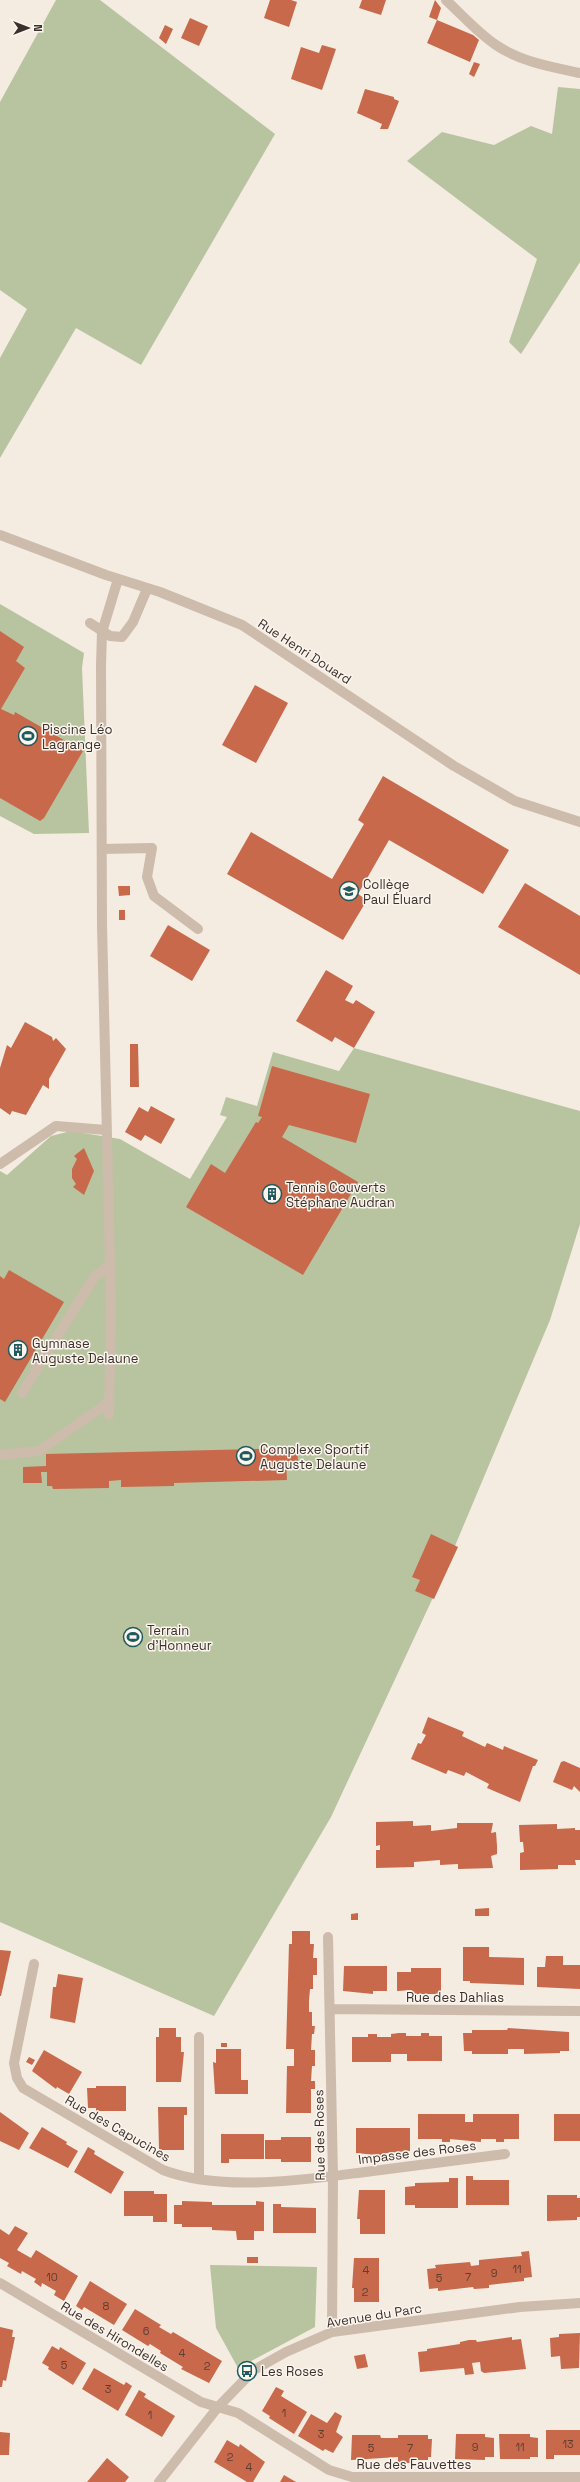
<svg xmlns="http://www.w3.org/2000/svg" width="580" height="2482" font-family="'Space Grotesk',sans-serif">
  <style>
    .green { fill: #b8c4a0 }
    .building { fill: #c8694b }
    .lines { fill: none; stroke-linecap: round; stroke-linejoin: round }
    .service { stroke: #cdbbac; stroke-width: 10 }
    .minor { stroke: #cdbbac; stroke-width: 10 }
    .labels { text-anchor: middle; stroke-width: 3; stroke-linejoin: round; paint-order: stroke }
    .number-label { font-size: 11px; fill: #5e3e33 }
    .street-label { font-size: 13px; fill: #3b302b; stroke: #fbf5ee }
    .poi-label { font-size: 13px; fill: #3b302b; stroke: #fbf5ee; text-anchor: start }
  </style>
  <rect width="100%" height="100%" fill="#f4ebe1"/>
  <path class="green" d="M56,0H100L275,134L141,365L76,328L0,458V358L27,309L0,290V102Z
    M558,87L580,89V262L521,354L509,342L537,259L407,161L442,132L494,145L531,126L552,134Z
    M0,604L84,653L82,668L89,833L34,834L0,816Z
    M354,1048L580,1111V1224L550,1320L436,1591L331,1817L214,2016L0,1922V1171L7,1175L51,1136L71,1131L120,1139L190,1179L227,1117L220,1115L226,1097L257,1106L273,1052L339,1071Z
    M210,2265L317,2267L315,2327L238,2368L216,2328Z"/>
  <path class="building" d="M270,0H291L297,2L289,27L264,18Z
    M362,0H386L381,15L359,8Z
    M435,0L441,8L437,20L429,17Z
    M190,18L208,26L199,46L181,38Z
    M437,20L473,35L479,40L470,62L427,43Z
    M165,25L173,29L166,44L159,38Z
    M322,45L336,49L322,90L291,79L301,47L319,53Z
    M474,62L480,64L474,77L469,74Z
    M365,89L394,97V99L399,101L388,129H380L382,124L357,113Z
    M0,631L24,647L16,661L25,668L1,709L14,715L15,712L83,751L44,818L40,821L0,798Z
    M255,685L288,703L256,763L222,745Z
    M383,776L509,850L483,894L389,840L358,894L367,900L343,940L227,874L251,832L332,879L364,824L358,820Z
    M525,883L580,916V975L498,927Z
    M118,886H130V895L119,896Z
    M119,910H125V920H119Z
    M168,925L210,950L192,981L150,956Z
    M326,970L353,986L345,1000L353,1004L356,1000L375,1012L354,1048L335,1037L332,1042L296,1021Z
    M25,1022L52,1037L53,1041L56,1038L66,1049L49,1079V1089L43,1085L26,1115L12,1111L10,1115L0,1108V1068L7,1045L11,1048Z
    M130,1044H138L139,1087H130Z
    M272,1066L370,1094L356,1143L289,1125L282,1137L358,1182L303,1275L186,1207L211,1164L225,1173L256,1122L258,1123L262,1117L258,1116Z
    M151,1106L175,1119L161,1144L145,1135L141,1141L125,1132L139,1107L148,1112Z
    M84,1148L94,1171L84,1195L73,1187L76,1184L72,1178V1169L77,1159L74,1156Z
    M9,1270L64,1302L5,1402L0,1399V1276L4,1279Z
    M297,1448L298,1461H286L287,1480L174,1483V1486L121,1487V1480L109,1481V1488L53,1489L52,1486H47V1472H41L42,1483H23V1467L46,1466V1454Z
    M431,1534L458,1547L434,1599L415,1591L420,1580L412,1577Z
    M428,1717L464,1732L462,1736L485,1747L487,1743L503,1750L504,1746L538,1760L535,1766H533L520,1802L487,1788L489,1784L466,1772L464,1776L448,1770L446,1774L411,1759L418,1743L421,1744L426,1735L422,1733Z
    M564,1761L580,1768V1792L574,1786L572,1790L553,1782L561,1762Z
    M413,1821V1826L431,1825V1831L457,1828V1823H493L491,1833L496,1832L497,1846V1854L491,1856L493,1868L458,1869V1864L440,1865V1860L414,1862V1867L376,1868V1850H380V1845L376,1846V1822Z
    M557,1824V1829L575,1828V1830H580V1860H575L576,1865H558V1869L520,1870V1853L524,1852L523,1842H520L519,1825Z
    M489,1908V1916H475V1909Z
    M358,1913V1920H351V1914Z
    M292,1931H310V1944H314L313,1958H317V1975H313V1989H310L309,2000V2012H312V2026H315L314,2034H312L311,2050H315V2066H312L311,2081H315V2089H311V2113H286L287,2066H294V2049H286L289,1944H292Z
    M463,1947H489V1957L524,1958V1985L470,1983V1981H463Z
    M0,1950L11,1951L1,1996H0Z
    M546,1956H563V1965H580V1989L537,1987V1967H545Z
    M344,1966H387V1991H373V1994L343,1991Z
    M411,1968H441V1994H411L412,1990L397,1991V1972H411Z
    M58,1974L83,1978L75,2023L50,2018L53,1987H56Z
    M159,2028H176V2037H181V2052H184L181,2082H156V2037H159Z
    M508,2028L569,2032V2051H560V2053L524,2054V2049H508V2054H472V2051H464L463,2033H472V2030H507Z
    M399,2033H406V2036H421V2033H429V2036H442V2061H407V2054H391V2062H352V2037H368V2034H377V2037H391V2034Z
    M221,2043H227V2047H221Z
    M216,2049H241V2080H248V2094H215L213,2062L216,2063Z
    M44,2050L82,2072L69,2094L57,2087L56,2089L32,2071Z
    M29,2057L35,2060L32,2065L26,2062Z
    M96,2086H126V2111H96V2108H88L87,2088H96Z
    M158,2107H187V2115H184V2150H159Z
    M0,2112L29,2133L19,2150L0,2141Z
    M418,2114H465V2122H473V2114H519V2139H504V2142H496V2139H481V2142L450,2139V2142H442V2139H418Z
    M554,2114H580V2141H554Z
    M42,2127L67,2142L66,2144L78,2151L68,2168L29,2148Z
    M356,2128H410V2151L386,2153V2156L356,2153Z
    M221,2134H264V2159H229V2163H221Z
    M281,2137H311V2162H281V2159H265V2140H281Z
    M88,2147L95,2151L94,2154L124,2172L111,2194L74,2172Z
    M466,2176H473V2180H509V2205H466Z
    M449,2178H458V2208H415V2205H405V2187L415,2186V2183L449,2182Z
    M359,2190H385V2234H360V2219H357Z
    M124,2191H154V2194H167V2222H153V2216H124Z
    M547,2195H577V2198H580V2217H577V2220L547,2221Z
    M182,2201L212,2202V2205H256V2201L264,2202V2231H254V2240H237L236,2231L212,2230V2227H182V2224H174V2205H182Z
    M273,2204H281V2207L316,2208V2233H273Z
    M15,2226L28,2233L17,2250L31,2258L36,2250L78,2276L64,2301L54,2295L56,2291L42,2283L41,2287L34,2282L36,2279L22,2271L21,2274L7,2266L9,2263L0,2258V2229L9,2235Z
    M529,2251L532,2277L524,2278V2281L489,2285V2288L474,2289L473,2287L438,2291V2288L429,2289L427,2269L436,2268L435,2265L470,2262L471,2266L479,2265V2260L522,2256L521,2252Z
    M247,2257H258V2263H247Z
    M354,2258H379V2302H354V2288H352Z
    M90,2281L127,2304L114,2325L84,2307L82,2310L76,2306Z
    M135,2309L161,2325L159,2327L171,2334L173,2332L222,2361L209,2383L181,2369L183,2367L160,2353L161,2351L150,2344L148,2346L122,2330Z
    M0,2327L13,2330L12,2337H15L6,2381L3,2380L2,2387H0Z
    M580,2333L579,2368L561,2369L560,2356L551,2357L550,2338L559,2337V2334Z
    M512,2337V2340L521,2339L526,2369L484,2373L481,2371L480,2362L472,2363L474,2374L465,2375L464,2368L420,2372L418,2352L427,2351V2349L460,2344V2342L469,2340H476L477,2342Z
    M52,2346L59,2350L60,2347L86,2363L73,2385L48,2369L49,2367L42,2363Z
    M365,2354L368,2367L357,2369L354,2356Z
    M94,2368L124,2385L126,2382L132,2386L118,2411L82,2389Z
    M276,2387L284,2391L281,2396L307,2412L294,2434L269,2418L270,2416L262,2411Z
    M139,2390L146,2394L144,2397L175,2416L162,2437L125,2415Z
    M335,2412L342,2416L336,2432L343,2437L333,2453L325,2449L323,2451L298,2436L311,2414L327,2423Z
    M546,2430H580V2455H554V2459H546Z
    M0,2432L10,2433L9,2455H0Z
    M456,2434H485V2437L494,2438V2457H485V2460L455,2459Z
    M499,2434H530V2437L538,2438V2457H530V2459H500Z
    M352,2435H380L381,2438H398V2435H428V2439H432L431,2457H428V2460H414L413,2463H398V2457L351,2460Z
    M227,2440L239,2447L240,2444L265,2462L253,2482H247L214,2462Z
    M107,2458L129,2477L125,2482H87Z
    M284,2475L296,2482H280Z"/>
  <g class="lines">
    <path class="service" d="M102,849L152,848L147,877L154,896L198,929
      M0,1164L56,1126L106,1130
      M22,1393L95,1276L109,1266
      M0,1455L39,1451L109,1402"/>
    <path class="minor" d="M446,0C462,15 478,33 496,45C521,62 552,67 580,73
      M0,535L106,575L160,592L242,625L454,766L515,801L580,822
      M90,623L110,636L122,637L133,622L147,589
      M109,1415L111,1306L102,925L101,666L102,632L118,579
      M328,1937L333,2176L332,2332
      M34,1964L14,2063L17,2078L23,2088L163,2170C224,2193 308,2179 373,2171C417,2165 461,2160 505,2154
      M331,2009L580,2011
      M199,2037V2179
      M0,2283L201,2402L238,2413L329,2470L352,2477H580
      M159,2482L218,2407L254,2370L286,2352L332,2332L520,2307L580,2303"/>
  </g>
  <defs>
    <g id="stadium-ring" transform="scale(1)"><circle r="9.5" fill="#fbf5ee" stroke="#1f5a5e" stroke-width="1.5"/><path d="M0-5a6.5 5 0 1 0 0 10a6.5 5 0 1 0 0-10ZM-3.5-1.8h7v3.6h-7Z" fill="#1f5a5e"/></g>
    <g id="school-ring" transform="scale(1)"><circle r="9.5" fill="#fbf5ee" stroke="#1f5a5e" stroke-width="1.5"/><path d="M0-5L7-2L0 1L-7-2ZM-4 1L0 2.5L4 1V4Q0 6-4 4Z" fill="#1f5a5e"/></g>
    <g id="building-ring" transform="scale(1)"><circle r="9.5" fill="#fbf5ee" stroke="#1f5a5e" stroke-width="1.5"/><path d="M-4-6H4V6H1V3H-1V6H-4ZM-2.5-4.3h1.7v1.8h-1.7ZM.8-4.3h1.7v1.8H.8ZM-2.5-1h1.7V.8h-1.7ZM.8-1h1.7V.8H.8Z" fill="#1f5a5e"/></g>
    <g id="bus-ring" transform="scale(1)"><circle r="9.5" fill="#fbf5ee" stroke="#1f5a5e" stroke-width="1.5"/><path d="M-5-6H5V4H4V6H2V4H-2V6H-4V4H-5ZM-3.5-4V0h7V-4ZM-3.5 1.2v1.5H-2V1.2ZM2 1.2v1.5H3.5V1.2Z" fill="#1f5a5e"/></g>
  </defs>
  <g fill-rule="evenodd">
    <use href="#stadium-ring" x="28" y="736"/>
    <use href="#school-ring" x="349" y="891"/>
    <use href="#building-ring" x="272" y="1194"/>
    <use href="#building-ring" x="18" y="1350"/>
    <use href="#stadium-ring" x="246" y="1456"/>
    <use href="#stadium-ring" x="133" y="1637"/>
    <use href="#bus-ring" x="247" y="2371"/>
  </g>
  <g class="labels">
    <g class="number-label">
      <text x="517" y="2273">11</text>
      <text x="366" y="2274">4</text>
      <text x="494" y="2277">9</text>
      <text x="52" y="2281">10</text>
      <text x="468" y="2281">7</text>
      <text x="439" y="2282">5</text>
      <text x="365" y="2296">2</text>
      <text x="106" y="2310">8</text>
      <text x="146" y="2335">6</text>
      <text x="182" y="2357">4</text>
      <text x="64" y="2369">5</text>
      <text x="207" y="2370">2</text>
      <text x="108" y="2393">3</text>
      <text x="284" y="2417">1</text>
      <text x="150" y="2419">1</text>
      <text x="321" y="2438">3</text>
      <text x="568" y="2448">13</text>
      <text x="475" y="2451">9</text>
      <text x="520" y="2451">11</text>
      <text x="371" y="2452">5</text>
      <text x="410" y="2452">7</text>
      <text x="230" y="2461">2</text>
      <text x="249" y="2471">4</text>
    </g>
    <g class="street-label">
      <text transform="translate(305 651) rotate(33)" y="5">Rue Henri Douard</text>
      <text x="455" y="2002">Rue des Dahlias</text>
      <text transform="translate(118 2128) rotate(30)" y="5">Rue des Capucines</text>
      <text transform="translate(319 2135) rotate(-91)" y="5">Rue des Roses</text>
      <text transform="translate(417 2152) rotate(-7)" y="5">Impasse des Roses</text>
      <text transform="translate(374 2315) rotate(-9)" y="5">Avenue du Parc</text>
      <text transform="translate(115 2336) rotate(31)" y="5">Rue des Hirondelles</text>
      <text x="414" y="2469">Rue des Fauvettes</text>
    </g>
    <g class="poi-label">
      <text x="42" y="734">Piscine Léo<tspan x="42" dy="15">Lagrange</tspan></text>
      <text x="363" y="889">Collège<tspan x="363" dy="15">Paul Éluard</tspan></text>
      <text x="286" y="1192">Tennis Couverts<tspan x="286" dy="15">Stéphane Audran</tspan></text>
      <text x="32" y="1348">Gymnase<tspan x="32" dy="15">Auguste Delaune</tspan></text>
      <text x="260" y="1454">Complexe Sportif<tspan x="260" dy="15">Auguste Delaune</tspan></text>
      <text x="147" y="1635">Terrain<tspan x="147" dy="15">d'Honneur</tspan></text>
      <text x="261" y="2376">Les Roses</text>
    </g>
  </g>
  <g transform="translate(28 28) rotate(90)" stroke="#fbf5ee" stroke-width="3" paint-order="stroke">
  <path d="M0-3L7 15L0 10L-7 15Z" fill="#3b302b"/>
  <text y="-6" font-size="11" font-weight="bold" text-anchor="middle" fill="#3b302b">N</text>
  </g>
</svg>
